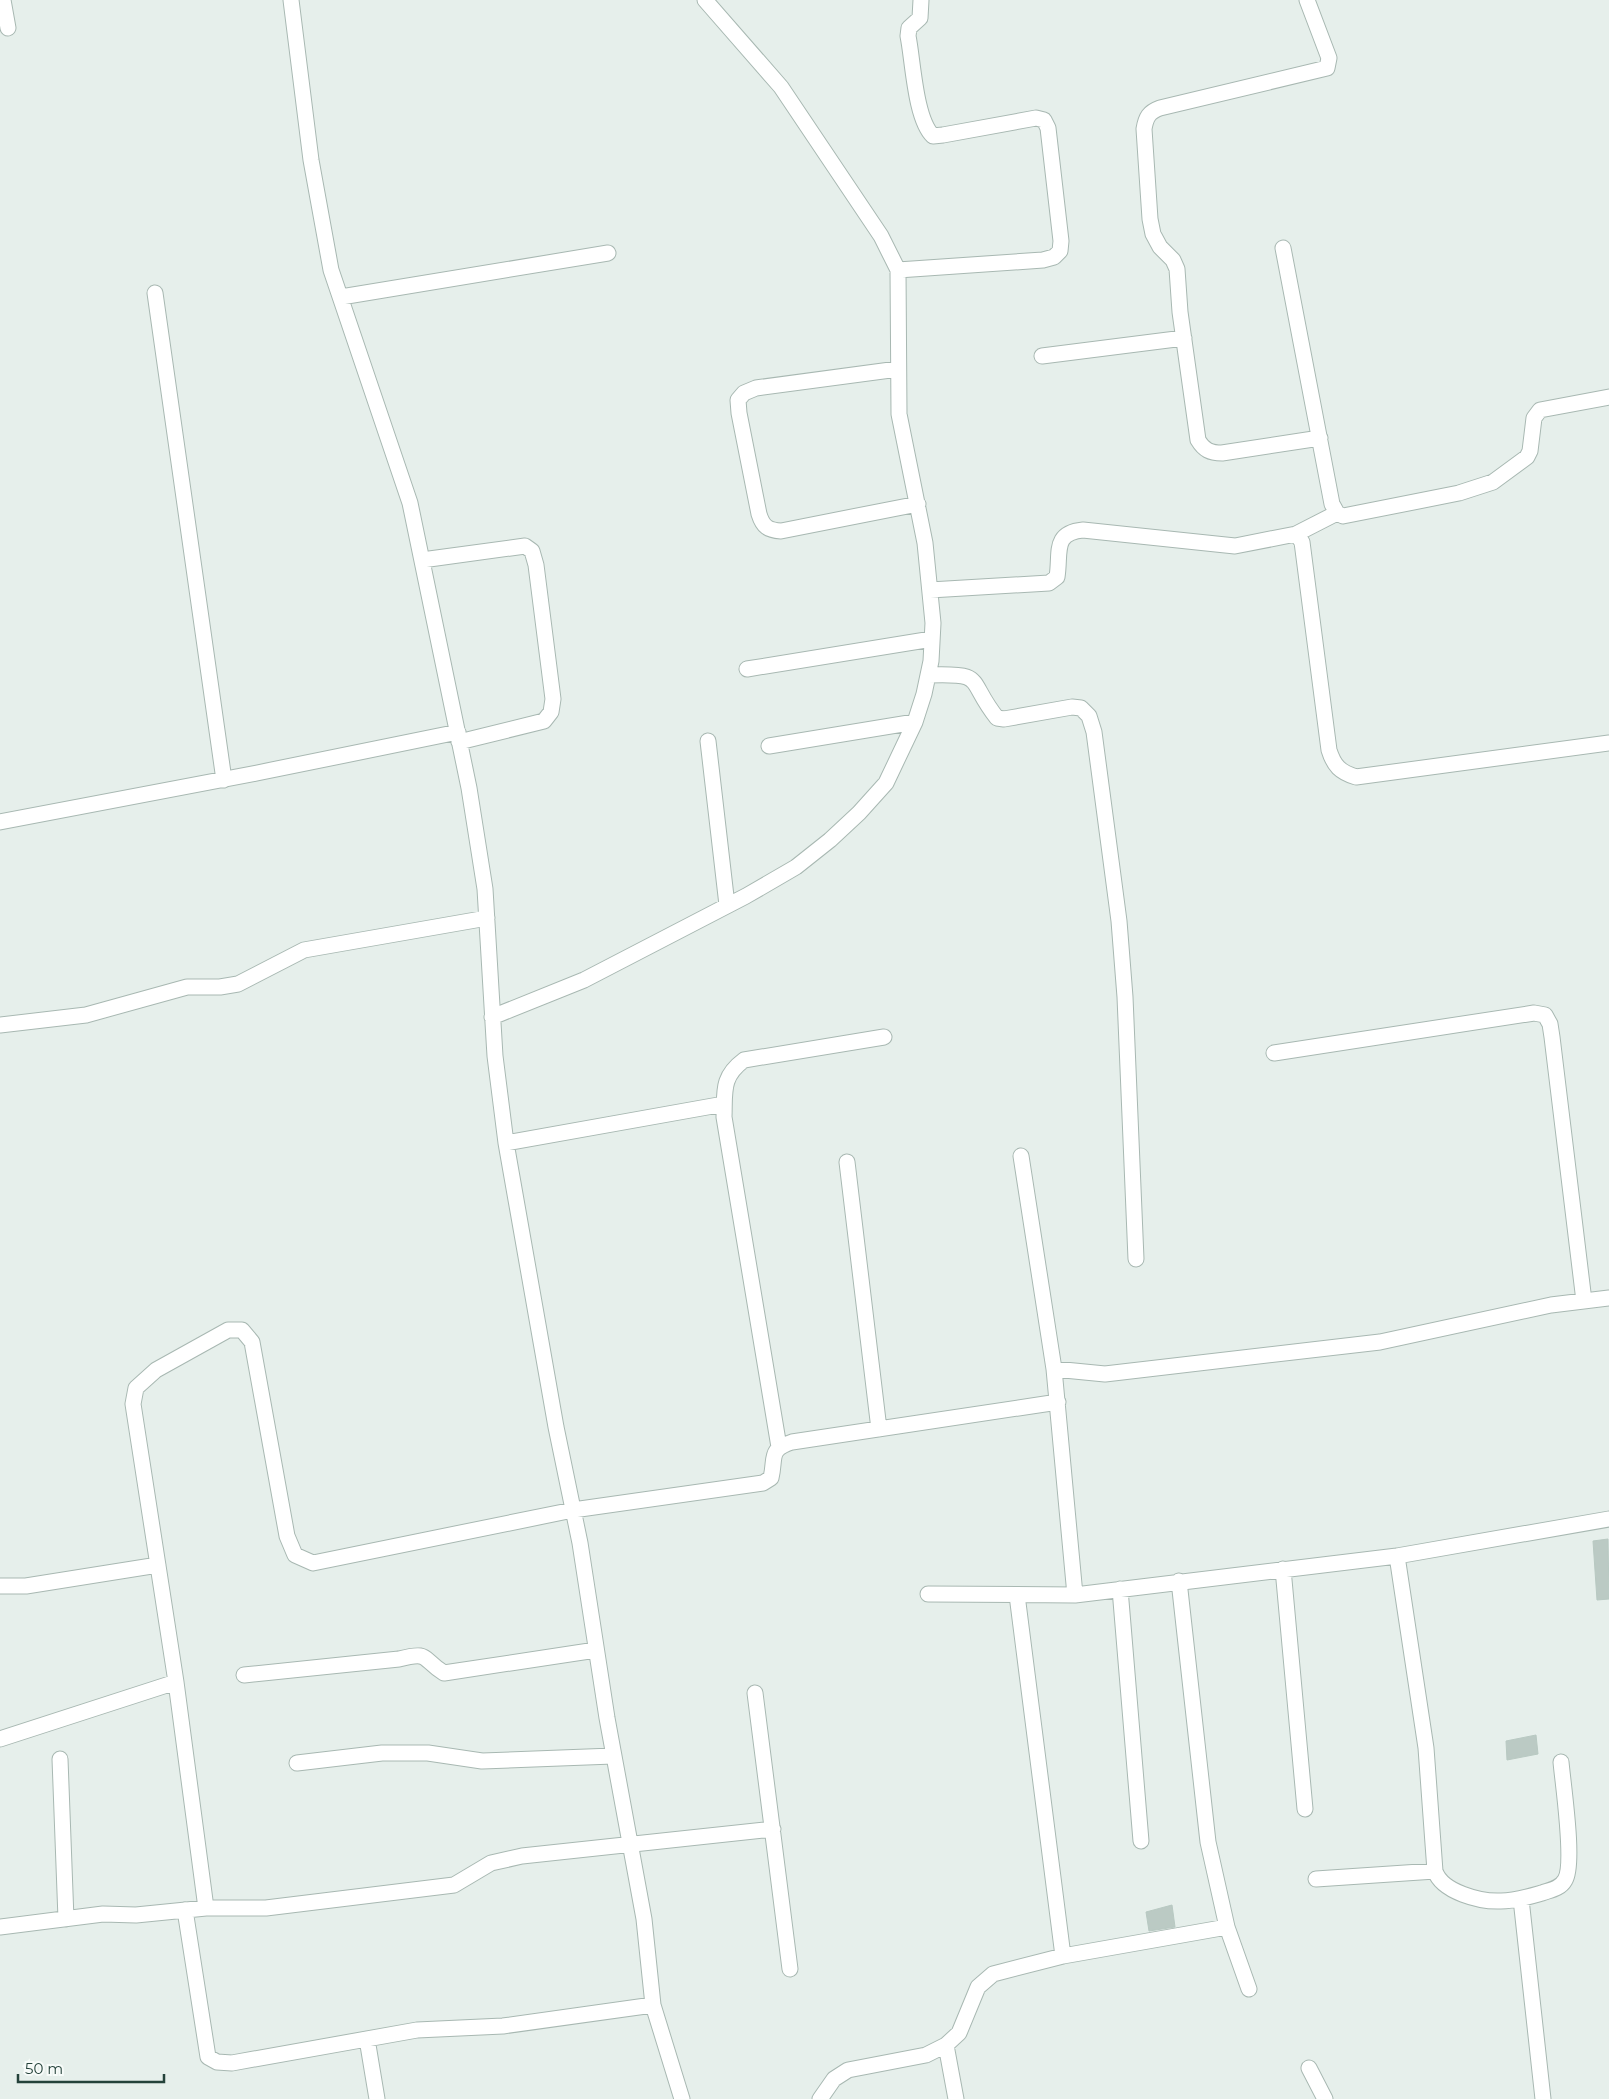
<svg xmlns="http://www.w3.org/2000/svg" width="1609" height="2099" font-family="Montserrat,sans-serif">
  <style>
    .building { fill: #bbcac4; stroke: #b8c9c2 }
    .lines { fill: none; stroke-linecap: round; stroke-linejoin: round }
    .street-casing { stroke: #a8b8b2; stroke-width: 17 }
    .street { stroke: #fff; stroke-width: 15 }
  </style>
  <rect width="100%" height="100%" fill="#e6efeb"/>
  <path class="building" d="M1608,1539L1609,1599L1597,1600L1593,1541Z
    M1536,1735L1538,1754L1507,1760L1506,1741Z
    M1172,1905L1175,1927L1149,1931L1146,1912Z"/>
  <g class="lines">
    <g class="street-casing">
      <path id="street" d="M3,0L8,28
        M291,0L311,160L331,270L410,503L469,788L485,889L495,1056L506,1143L556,1427L580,1543L607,1718L644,1919L653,2005L682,2099
        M1307,0L1329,58L1327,68L1160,108C1149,112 1146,117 1144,129L1150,219L1153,234L1160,247L1173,260L1177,269L1180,312L1198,440C1204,450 1210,453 1222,453L1320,438
        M1283,248L1332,504L1337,513L1343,516L1459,493L1493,482L1527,457L1530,451L1534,418L1540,410L1609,397
        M898,270L1043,260L1054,257L1060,251L1061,241L1048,128L1044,120L1036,118L943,135L933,136C915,119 913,60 908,36L909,28L920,18L921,0
        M155,293L224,780
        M341,297L608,253
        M1042,356L1184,338
        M898,369L756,388L744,393L738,400L739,413L759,514C763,527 768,530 781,531L918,504
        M1296,534L1337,513
        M422,560L525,546L532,551L536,565L553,699L551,712L544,721L459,742
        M930,590L1049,583L1057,577C1061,553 1052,533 1083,530L1235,546L1296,534L1302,542L1329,750C1334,766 1340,772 1356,777L1609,743
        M747,669L932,639
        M928,675C987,673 966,679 997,718L1004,719L1072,707L1081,708L1089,716L1094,732L1119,921L1125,997L1136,1259
        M708,741L727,905
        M769,746L915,722
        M0,822L257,773L458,732
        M492,1017L584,980L746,896L796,867L830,840L859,813L886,783L915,722L924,694L931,661L933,623L925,543L899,414L898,270L881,236L781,87L705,0
        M0,1025L86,1015L187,987H220L238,984L304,950L487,918
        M1274,1053L1534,1013L1545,1015L1550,1024L1552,1037L1584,1301
        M506,1143L724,1104
        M1021,1156L1054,1369L1075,1595
        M847,1162L879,1429
        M1054,1369L1105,1374L1380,1342L1551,1305L1609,1298
        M779,1447L724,1117C725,1092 721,1077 744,1060L884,1037
        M1397,1556L1426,1748L1435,1871C1442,1892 1480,1902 1501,1901C1515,1901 1528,1897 1542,1893C1550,1890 1560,1889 1565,1880C1575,1864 1563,1785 1561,1762
        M1283,1569L1305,1809
        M1179,1581L1208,1842L1227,1927L1249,1989
        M0,1586H26L158,1565
        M1120,1589L1141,1841
        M928,1594L1075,1595L1397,1556L1609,1519
        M1017,1595L1063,1956
        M244,1675L399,1659C431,1651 421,1659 444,1673L596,1650
        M755,1693L790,1969
        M0,1739L176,1682
        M60,1759L66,1919
        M297,1763L382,1753H428L482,1761L613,1756
        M1316,1879L1435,1871
        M1521,1899L1543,2099
        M206,1908L176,1682L133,1404L136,1388L156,1370L228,1330H242L252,1342L287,1536L295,1555L313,1563L573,1510L763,1483L771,1478C776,1457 768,1450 792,1442L1058,1402
        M185,1910L208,2057L217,2062L232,2063L417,2030L503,2026L653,2005
        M0,1927L103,1914L136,1915L206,1908H266L454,1885L491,1863L522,1856L773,1829
        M367,2039L377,2099
        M946,2045L956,2099
        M1309,2068L1325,2099
        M820,2099L834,2079L848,2070L926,2055L946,2045L959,2033L978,1987L993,1974L1063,1956L1227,1927"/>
    </g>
    <use href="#street" class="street"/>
  </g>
  <path d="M18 2074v8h146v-8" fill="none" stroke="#24423a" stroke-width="2.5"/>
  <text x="25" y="2074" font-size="15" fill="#24423a" stroke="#f7fbf9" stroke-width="4" paint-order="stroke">50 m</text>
</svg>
